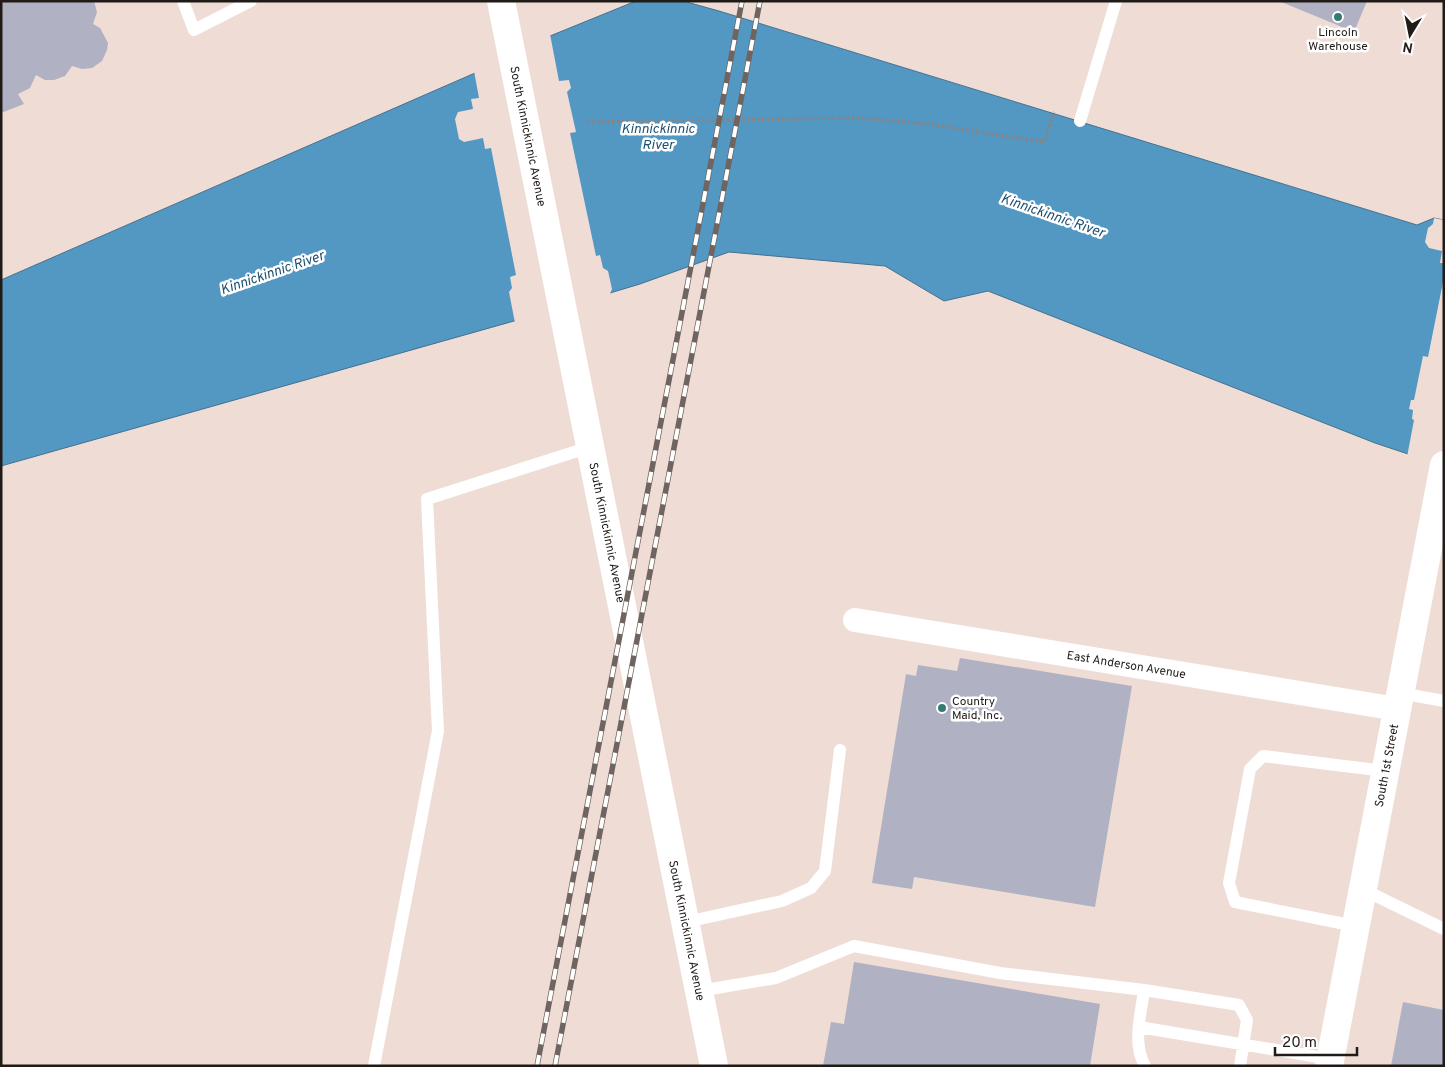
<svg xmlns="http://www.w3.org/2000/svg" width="1445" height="1067" font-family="Overpass,sans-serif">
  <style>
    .water { fill: #5397c3; stroke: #447290 }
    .pier { fill: #efdcd5 }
    .building { fill: #b0b1c2 }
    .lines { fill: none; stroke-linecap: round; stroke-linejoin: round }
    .path { stroke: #8f827d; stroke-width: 3; stroke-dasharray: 2.5 2.5; stroke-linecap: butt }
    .lane { stroke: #fff; stroke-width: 12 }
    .street { stroke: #fff; stroke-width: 24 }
    .secondary { stroke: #fff; stroke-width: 28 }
    .rail-casing { stroke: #6f645f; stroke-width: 5.5 }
    .rail { stroke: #fff; stroke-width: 4; stroke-dasharray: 11; stroke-linecap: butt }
    .poi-dot { fill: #347b74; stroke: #fff; stroke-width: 2 }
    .labels { text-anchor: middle; stroke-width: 5; stroke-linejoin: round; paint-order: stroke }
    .poi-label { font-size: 12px; fill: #211b18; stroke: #fff }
    .street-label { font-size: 12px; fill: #211b18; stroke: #fff }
    .water-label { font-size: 14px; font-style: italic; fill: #1d5171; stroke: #fff }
  </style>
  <rect width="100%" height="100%" fill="#efdcd5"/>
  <path class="water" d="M636,1H683L719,11L1417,225L1434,218L1444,220V466L1375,443L988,291L944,301L885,266L729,252L640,284L560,308L1,466V280L475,73L550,36Z"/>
  <path class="pier" d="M550,34L559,81L569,80L571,88L567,92L576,132L570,133L596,256L600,255L603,268L608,271L612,289L609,296L515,323L509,292L512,288L510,277L516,275L491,148L485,149L483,138L464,142L459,139L455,119L458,112L473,109L471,99L479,98L474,71Z
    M1434,218L1444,220V263H1440L1442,251L1429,248L1425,242L1428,228L1433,224Z
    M1444,277V468L1407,457L1414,420L1412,419L1413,410L1409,409L1411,400H1414L1423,356L1428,357Z"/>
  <path class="building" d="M1,1H94L97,12L93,24L100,28L108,43L107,50L102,61L92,68L82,69L72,66L65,76L54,80H45L36,75L30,88L18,94L24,104L1,113Z
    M1279,1H1367L1354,32Z
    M960,658L1132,686L1095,907L914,877L912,889L872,883L906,674L916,676L918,665L957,671Z
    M854,962L1100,1004L1090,1066H823L831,1022L844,1024Z
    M1403,1002L1444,1010V1066H1391Z"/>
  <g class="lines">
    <path class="path" d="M587,122L862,118L928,124L1044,142L1054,112"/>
    <path class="lane" d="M183,1L194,30L251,1
      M1080,121L1116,1
      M1400,693L1444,701
      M1362,889L1444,929
      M686,922L782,901L811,888L825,871L840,750
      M1355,926L1235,902L1229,883L1250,769L1263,756L1385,771
      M699,991L776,978L854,946L1000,973L1144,990
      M1139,1027L1330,1059
      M374,1066L438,731L427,499L590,447
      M1145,1066C1132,1043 1141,1015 1144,990L1239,1005L1247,1020L1240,1066"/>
    <path class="street" id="s1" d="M855,620L1397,709"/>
    <g class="secondary">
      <path id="s2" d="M501,1L714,1066"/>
      <path id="s3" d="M1329,1066L1444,465"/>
    </g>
    <g class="rail-casing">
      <path id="rail" d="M537,1066L742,1
        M555,1066L760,1"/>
    </g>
    <use href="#rail" class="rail"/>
  </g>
  <g class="poi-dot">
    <circle cx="1338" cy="17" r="5"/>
    <circle cx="942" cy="708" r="5"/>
  </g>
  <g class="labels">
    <g class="poi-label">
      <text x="1338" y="36">Lincoln<tspan x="1338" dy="14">Warehouse</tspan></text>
      <text x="952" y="705" text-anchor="start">Country<tspan x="952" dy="14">Maid, Inc.</tspan></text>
    </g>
    <g class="street-label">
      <text dy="4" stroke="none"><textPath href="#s2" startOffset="138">South Kinnickinnic Avenue</textPath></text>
      <text dy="4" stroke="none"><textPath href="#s2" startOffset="542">South Kinnickinnic Avenue</textPath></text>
      <text dy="4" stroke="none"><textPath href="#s1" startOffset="275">East Anderson Avenue</textPath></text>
      <text dy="4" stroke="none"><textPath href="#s3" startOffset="306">South 1st Street</textPath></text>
      <text dy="4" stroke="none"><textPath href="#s2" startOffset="948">South Kinnickinnic Avenue</textPath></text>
    </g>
    <g class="water-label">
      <text x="658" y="133">Kinnickinnic<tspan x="658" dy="16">River</tspan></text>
      <text transform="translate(1053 215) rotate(19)" y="5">Kinnickinnic River</text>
      <text transform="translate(272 272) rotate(-19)" y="5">Kinnickinnic River</text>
    </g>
  </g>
  <rect width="1445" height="1067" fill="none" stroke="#211b18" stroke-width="5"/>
  <g transform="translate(1410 35) rotate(190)" stroke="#ffffff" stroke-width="4" paint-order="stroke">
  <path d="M0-4L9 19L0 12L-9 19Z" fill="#211b18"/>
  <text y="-8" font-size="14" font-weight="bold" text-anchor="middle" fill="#211b18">N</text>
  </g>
  <path d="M1275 1047v8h82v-8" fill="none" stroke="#211b18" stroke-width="2.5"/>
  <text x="1282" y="1047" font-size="15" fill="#211b18" stroke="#ffffff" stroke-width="4" paint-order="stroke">20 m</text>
</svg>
